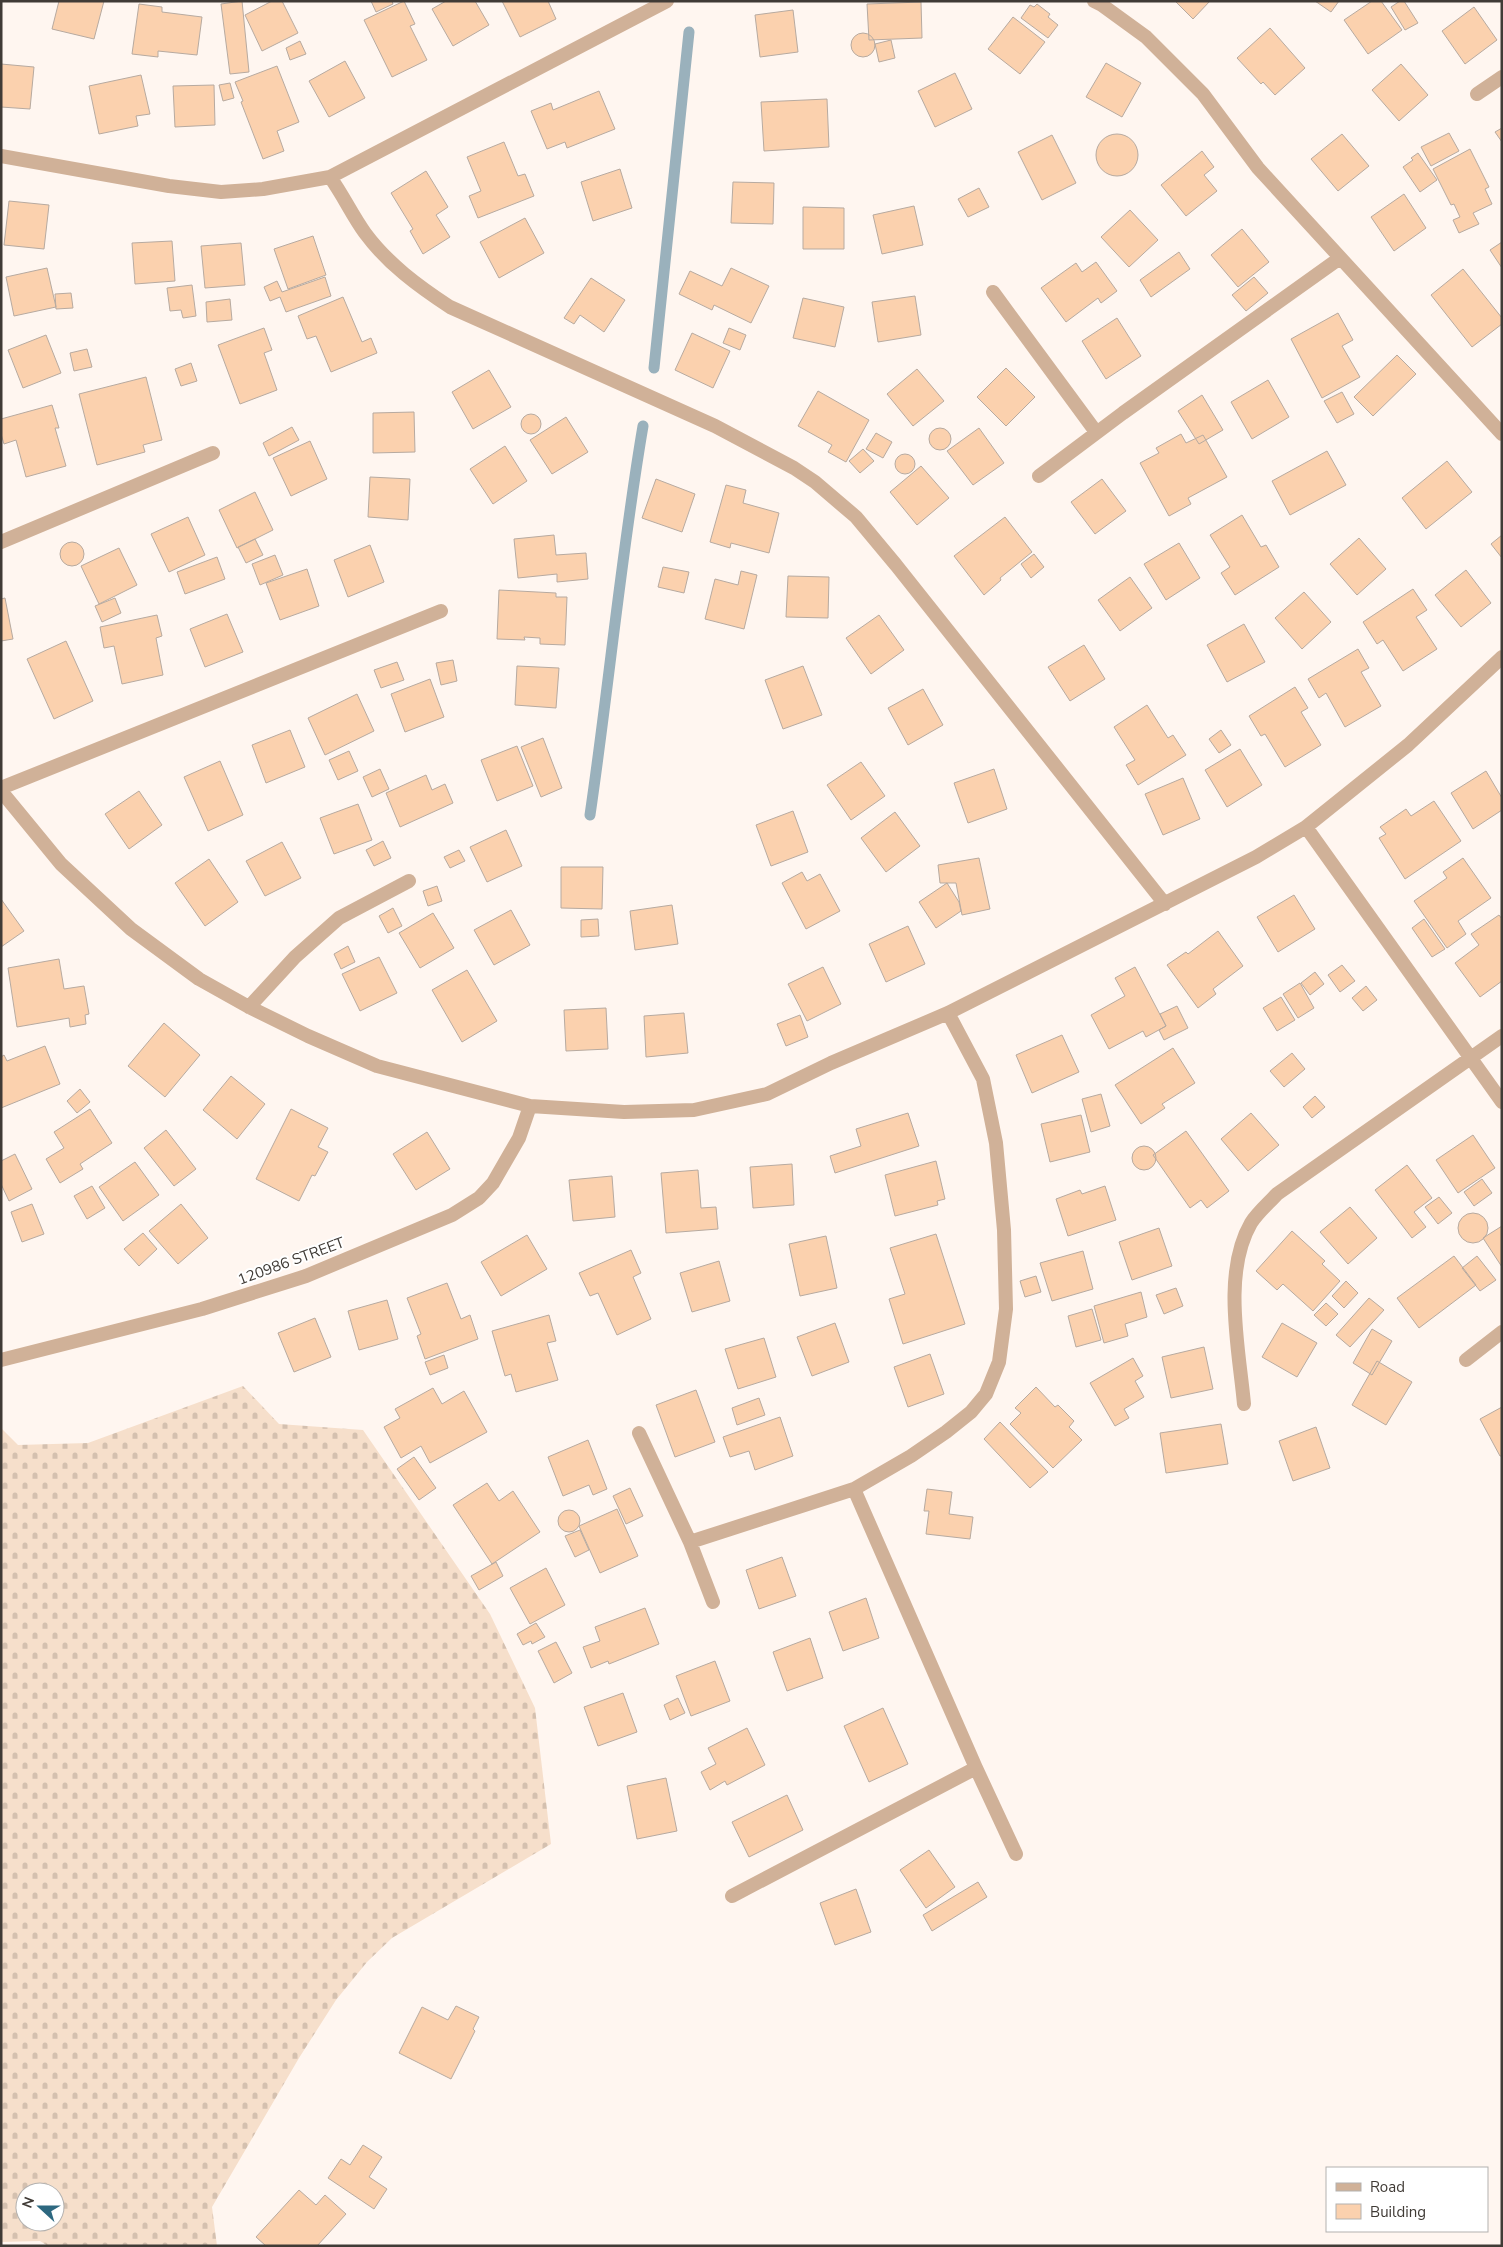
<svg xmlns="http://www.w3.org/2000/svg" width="1503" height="2247" font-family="'Nunito Sans',sans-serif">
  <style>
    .cemetery { fill: url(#cemetery-stones); fill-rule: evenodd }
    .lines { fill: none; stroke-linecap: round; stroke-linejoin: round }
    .stream { stroke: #9ab1bc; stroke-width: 11 }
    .building { fill: #fbd1ae; stroke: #b7aaa0 }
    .minor { stroke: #d0b198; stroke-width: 14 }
    .labels { text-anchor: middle; stroke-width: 4; stroke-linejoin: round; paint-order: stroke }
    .street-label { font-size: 15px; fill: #403b36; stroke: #fff }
  </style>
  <defs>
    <pattern id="cemetery-stones" width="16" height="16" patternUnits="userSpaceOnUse" patternTransform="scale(1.25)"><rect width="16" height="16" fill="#f6dfcb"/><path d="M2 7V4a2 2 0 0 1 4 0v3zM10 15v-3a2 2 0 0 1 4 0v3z" fill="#d4c0af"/></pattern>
  </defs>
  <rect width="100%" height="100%" fill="#fff6f0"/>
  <path class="cemetery" d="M243,1386L279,1424L363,1430L490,1614L535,1708L551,1844L392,1938L367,1962L336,2000L299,2058L212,2207L217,2246H48L40,2241L1,2242V1428L18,1445L88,1443ZM25,2192H55V2222H25Z"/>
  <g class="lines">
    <path class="stream" d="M654,368L689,32
      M590,815C609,685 621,555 643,426"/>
  </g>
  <path class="building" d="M59,1H104L94,39L52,29Z
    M242,1L249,72L230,74L221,4Z
    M272,1H282L298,33L262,51L245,15Z
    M371,1H392L393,4L376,12Z
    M404,1L415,24L410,26L427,60L392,77L364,20Z
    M446,1H475L489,25L453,46L432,9Z
    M502,1H548L556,19L520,37Z
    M1175,1H1210L1193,19Z
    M1315,1H1339L1331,12Z
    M1372,1H1381L1402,30L1368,54L1344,20Z
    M1400,1H1404L1418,23L1405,30L1391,7Z
    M921,2L922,38L869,40L867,4Z
    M139,4L162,7V12L202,17L197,55L158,51V57L132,54Z
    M1037,4L1050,14L1048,17L1058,25L1048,38L1021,18L1030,5L1034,7Z
    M1474,7L1497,40L1465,64L1442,31Z
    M793,10L798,52L760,57L755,15Z
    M1013,17L1045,42L1020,74L988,49Z
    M1270,28L1305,68L1275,95L1263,82L1261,84L1237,58Z
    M851 45a12 12 0 1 1 24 0a12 12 0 1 1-24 0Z
    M891,40L895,58L879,62L875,44Z
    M300,41L306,54L290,60L286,48Z
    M345,61L365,98L329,117L309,81Z
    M1106,63L1141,83L1122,117L1086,97Z
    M1,64L34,67L30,109L1,107Z
    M1401,64L1428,95L1399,121L1372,90Z
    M277,66L299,122L277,131L284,151L263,159L241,102L243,101L235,82Z
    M955,73L972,109L935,127L918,91Z
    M141,75L150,114L136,116L138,126L99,134L89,86Z
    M230,83L234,98L223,101L219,85Z
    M214,85L215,125L175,127L173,86Z
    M599,91L615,129L567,148L565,142L547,149L531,111L551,103L553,110Z
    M827,99L829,147L764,151L761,102Z
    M1502,128V142L1495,132Z
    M1449,133L1459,151L1431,166L1421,147Z
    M1342,134L1369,166L1338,191L1311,159Z
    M1096 155a21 21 0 1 1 42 0a21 21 0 1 1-42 0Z
    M1052,135L1076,183L1042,200L1018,152Z
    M504,142L518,176L525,174L534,196L478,218L469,196L481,191L467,157Z
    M1470,149L1489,187L1485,189L1492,204L1473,213L1479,224L1459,233L1453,220L1460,217L1454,204L1451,205L1433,169Z
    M1202,151L1214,167L1204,175L1217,191L1186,216L1161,185Z
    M1418,153L1437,180L1420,192L1403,167L1413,160L1411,158Z
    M620,169L632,208L593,221L581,182Z
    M426,171L448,207L436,215L450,237L423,254L410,231L413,229L391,193Z
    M733,182L774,183L773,224L731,223Z
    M979,188L989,207L968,217L958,199Z
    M1404,194L1426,228L1394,251L1371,217Z
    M9,201L49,205L44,249L4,245Z
    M914,206L923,245L882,254L873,215Z
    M803,207L844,208V249H803Z
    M1130,210L1158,240L1129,267L1101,237Z
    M525,218L544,253L499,278L480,242Z
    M1242,229L1269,262L1238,287L1211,255Z
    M313,236L326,275L288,289L274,249Z
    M172,241L175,281L135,284L132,243Z
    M1502,242V268L1490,250Z
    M241,243L245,285L205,288L201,246Z
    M1179,252L1190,269L1151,297L1140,280Z
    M1096,262L1117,291L1101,303L1098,298L1066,322L1041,288L1076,263L1082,272Z
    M47,268L56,307L14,316L6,277Z
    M731,268L769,286L751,323L714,305L712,310L679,294L690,271L722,286Z
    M1463,269L1502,318V324L1472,347L1431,295Z
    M325,277L331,296L286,312L280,297L270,301L264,287L277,281L282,292Z
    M1254,277L1268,293L1246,311L1232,295Z
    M591,278L625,300L604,332L580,315L574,324L564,318Z
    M192,285L196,316L183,318L181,310L170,311L167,288Z
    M71,293L73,308L56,309L55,294Z
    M915,296L921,335L878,342L872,302Z
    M343,297L362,342L371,338L377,353L331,372L316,336L307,339L298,316Z
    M803,298L844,307L835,347L793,338Z
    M230,299L232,320L207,322L206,302Z
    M1338,313L1353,340L1342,346L1360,377L1322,398L1291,339Z
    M1117,318L1141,356L1106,379L1082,341Z
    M264,328L272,350L264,353L277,390L240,404L218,345Z
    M729,328L746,335L740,350L723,343Z
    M692,333L730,351L713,388L675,370Z
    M46,335L61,373L23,388L8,350Z
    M87,349L92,367L74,371L70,353Z
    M1397,355L1416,374L1373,416L1354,397Z
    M191,363L197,381L181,386L175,369Z
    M1006,368L1035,397L1006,426L977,397Z
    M917,369L944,401L913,426L887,394Z
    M489,370L511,407L473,429L452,392Z
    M146,377L162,440L143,445L145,452L97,465L79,394Z
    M1268,380L1289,417L1252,439L1231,402Z
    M818,391L869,420L846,462L828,452L832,445L798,426Z
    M1342,392L1354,414L1337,423L1324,401Z
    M1202,395L1223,430L1199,444L1178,411Z
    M52,405L59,428H55L66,466L26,477L16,440L4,444L1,434V419Z
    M414,412L415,452L373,453V413Z
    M521 424a10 10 0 1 1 20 0a10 10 0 1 1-20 0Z
    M566,417L588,452L552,474L530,440Z
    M292,427L299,440L269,456L263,443Z
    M979,428L1004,463L973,485L947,451Z
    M929 439a11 11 0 1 1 22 0a11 11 0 1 1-22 0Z
    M876,433L892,442L883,458L866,449Z
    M1181,434L1186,443L1203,435L1227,477L1188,498L1191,504L1169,516L1140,463L1159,453L1156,448Z
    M310,441L327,479L291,496L273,458Z
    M505,446L527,481L493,504L470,469Z
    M863,449L874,461L860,473L849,461Z
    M1327,451L1346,485L1290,515L1272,481Z
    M895 464a10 10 0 1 1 20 0a10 10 0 1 1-20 0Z
    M1447,461L1472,492L1426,529L1402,498Z
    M921,466L949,498L917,525L890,492Z
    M370,477L410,479L408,520L368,517Z
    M656,479L695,494L682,532L642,518Z
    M1102,479L1126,511L1095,534L1071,502Z
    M726,485L746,490L743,503L779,513L769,553L731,543L730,548L710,542Z
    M255,492L273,530L237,548L219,510Z
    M1242,515L1261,547L1266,545L1279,567L1235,595L1221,573L1230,567L1210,535Z
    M188,517L205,555L169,572L151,534Z
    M1005,517L1032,552L1000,578L1001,580L984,595L954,556Z
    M554,535L556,555L586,553L588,579L557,582V574L518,578L514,539Z
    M1502,535V558L1491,544Z
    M1359,538L1386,569L1357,595L1330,564Z
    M255,539L263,555L246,563L238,547Z
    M60 554a12 12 0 1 1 24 0a12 12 0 1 1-24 0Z
    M1179,543L1200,578L1166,600L1144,564Z
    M370,545L384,582L348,597L334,560Z
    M119,548L137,585L99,604L81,566Z
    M1034,554L1044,567L1031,578L1021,564Z
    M275,555L283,575L260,585L252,564Z
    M217,557L225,579L185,594L177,572Z
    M663,567L689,572L684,593L658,587Z
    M307,569L319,606L280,620L266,583Z
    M1466,570L1491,603L1461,627L1435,595Z
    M741,571L757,575L744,629L705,619L715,579L738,585Z
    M788,576L829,577L828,618L786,617Z
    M1130,577L1152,608L1120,631L1098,600Z
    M1413,589L1427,610L1416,617L1437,649L1403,671L1383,640L1377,644L1363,622Z
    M499,590L556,593V597H567L565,645L540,644V638L524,637L525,640L497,639Z
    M1304,592L1331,622L1302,649L1275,618Z
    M5,598L13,639L1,641V599Z
    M115,598L121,613L102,622L95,606Z
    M227,614L243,652L205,667L190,629Z
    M157,615L162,636L156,638L163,675L122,684L114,646L104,648L100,627Z
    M879,615L904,650L871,674L846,638Z
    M1244,624L1265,662L1227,682L1207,645Z
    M66,641L93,701L54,719L27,659Z
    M1084,645L1105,679L1070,701L1048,667Z
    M1358,649L1369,668L1361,672L1381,706L1345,727L1326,693L1319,698L1308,679Z
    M453,660L457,681L441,685L436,663Z
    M397,662L404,680L381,688L374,670Z
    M517,666L559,668L556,708L515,705Z
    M803,666L822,715L783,729L765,680Z
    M430,679L444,717L405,732L391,694Z
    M1295,687L1308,708L1301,712L1321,745L1285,767L1265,734L1261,736L1249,716Z
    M923,689L943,725L908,745L888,708Z
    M357,694L374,731L325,755L308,718Z
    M1147,705L1168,738L1173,735L1186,755L1138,785L1126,765L1135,760L1114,727Z
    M290,730L305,767L266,783L252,745Z
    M1221,730L1231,745L1219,753L1209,739Z
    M543,738L562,788L541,797L521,747Z
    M517,746L533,786L497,801L481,760Z
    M1240,749L1262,785L1227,807L1205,770Z
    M349,751L358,771L338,780L329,760Z
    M220,761L243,815L208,831L184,777Z
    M861,762L885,796L851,820L827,785Z
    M380,769L389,789L372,797L363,777Z
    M994,769L1007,809L968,823L954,783Z
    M1486,771L1502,798V810L1473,829L1451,793Z
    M426,775L432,790L445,784L453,803L400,827L386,793Z
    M1183,778L1200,819L1163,835L1145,794Z
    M139,791L162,825L129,849L105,814Z
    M1434,801L1461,841L1405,879L1379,838L1386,834L1380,827L1406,809L1411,816Z
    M358,804L372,840L334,854L320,818Z
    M793,811L808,852L771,866L756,825Z
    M895,812L920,846L886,872L861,838Z
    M506,830L522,866L487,882L470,847Z
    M383,841L391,858L374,866L366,850Z
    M282,842L301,878L265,896L246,861Z
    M459,850L465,861L450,868L444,857Z
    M979,858L990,909L962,915L956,883H940L938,865Z
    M1463,858L1491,898L1458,921L1466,934L1447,948L1414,901L1447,878L1443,872Z
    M209,859L238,902L205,926L175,883Z
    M561,867H603L602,909L561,908Z
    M802,872L807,881L820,874L840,911L806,929L782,883Z
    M947,883L959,902L961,911L936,928L919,902Z
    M437,886L442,901L428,906L423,891Z
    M1294,895L1315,929L1278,952L1257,917Z
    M1,899L24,931L1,947Z
    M672,905L678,944L635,950L630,911Z
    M393,908L402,926L388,933L379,916Z
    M511,910L530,945L494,965L474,930Z
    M433,913L454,948L420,968L399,933Z
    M1499,915L1502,919V981L1480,997L1455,963L1479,945L1471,934Z
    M598,919L599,936L581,937V920Z
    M1424,919L1445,949L1432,957L1412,928Z
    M908,926L925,964L886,982L869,944Z
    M1218,931L1243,966L1213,989L1216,994L1198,1008L1167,965L1186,952L1188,954Z
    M348,946L355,962L341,969L334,954Z
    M379,957L397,993L360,1011L342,974Z
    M59,959L64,989L84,986L89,1014L85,1015L86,1024L70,1027L69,1018L17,1027L8,968Z
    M1342,965L1355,981L1340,992L1328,975Z
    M823,967L841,1004L807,1021L788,984Z
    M1135,967L1166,1026L1146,1037L1143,1031L1109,1049L1091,1015L1125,996L1115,978Z
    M467,970L497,1021L462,1042L432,990Z
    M1315,972L1324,984L1310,995L1301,983Z
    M1300,983L1314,1008L1298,1018L1283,994Z
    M1366,986L1377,1000L1363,1011L1352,998Z
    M1281,997L1295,1020L1277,1031L1263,1008Z
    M1177,1006L1188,1028L1164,1040L1159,1030L1166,1026L1160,1014Z
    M606,1008L608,1049L566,1051L564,1010Z
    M684,1013L688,1053L646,1057L644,1016Z
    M800,1015L808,1037L786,1046L777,1024Z
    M164,1023L200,1055L165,1097L128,1066Z
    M1062,1035L1079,1072L1032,1093L1016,1055Z
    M45,1046L60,1084L1,1108V1057L4,1055L7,1061Z
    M1173,1048L1195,1083L1162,1104L1165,1108L1141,1124L1115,1085Z
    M1292,1053L1305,1069L1284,1087L1270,1071Z
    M231,1076L265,1104L237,1139L203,1110Z
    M80,1089L90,1102L77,1113L67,1101Z
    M1101,1094L1110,1126L1091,1132L1082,1099Z
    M1315,1096L1325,1107L1312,1118L1303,1107Z
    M90,1109L112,1143L80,1164L83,1169L60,1183L46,1159L64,1148L54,1132Z
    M291,1109L328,1128L318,1147L328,1152L315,1176L312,1175L299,1201L256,1179Z
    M908,1113L919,1146L835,1173L830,1156L861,1146L856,1129Z
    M1251,1113L1279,1145L1248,1171L1221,1139Z
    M1081,1115L1090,1152L1050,1162L1041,1124Z
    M166,1130L196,1169L174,1186L144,1148Z
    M1186,1131L1229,1191L1207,1208L1201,1200L1190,1208L1153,1155Z
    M427,1132L450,1169L416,1190L393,1154Z
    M1473,1135L1495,1168L1458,1193L1436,1160Z
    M1132 1158a12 12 0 1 1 24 0a12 12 0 1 1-24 0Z
    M15,1154L32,1189L9,1201L1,1184V1161Z
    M936,1161L945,1199L937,1201L938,1205L895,1216L885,1175Z
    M135,1162L159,1195L123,1221L99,1187Z
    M792,1164L794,1205L753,1208L750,1167Z
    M1407,1165L1432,1198L1414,1212L1426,1227L1412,1238L1375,1190Z
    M698,1170L701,1208L716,1207L718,1229L666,1233L661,1173Z
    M612,1176L615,1217L573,1221L569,1180Z
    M1482,1179L1492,1193L1474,1206L1464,1192Z
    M92,1186L105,1208L87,1219L74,1196Z
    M1105,1186L1116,1220L1068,1236L1056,1199L1080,1190L1082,1194Z
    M1439,1197L1452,1213L1438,1224L1425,1207Z
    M32,1204L44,1234L22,1242L11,1212Z
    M181,1204L208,1238L178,1264L149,1231Z
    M1350,1207L1377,1238L1348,1264L1320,1232Z
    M1458 1228a15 15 0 1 1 30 0a15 15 0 1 1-30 0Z
    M1502,1226V1267L1483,1238Z
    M1159,1228L1172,1266L1132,1280L1119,1242Z
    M1292,1231L1325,1261L1322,1264L1340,1281L1313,1311L1283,1284L1277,1290L1256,1271Z
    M143,1233L157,1249L139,1266L124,1249Z
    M936,1234L965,1324L903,1344L889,1299L905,1294L890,1248Z
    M527,1235L547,1269L501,1296L481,1262Z
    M826,1236L837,1288L800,1296L789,1244Z
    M631,1250L641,1273L633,1277L651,1319L617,1335L598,1293L590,1296L579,1273Z
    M1083,1251L1093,1289L1052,1301L1040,1263Z
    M1454,1256L1476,1285L1419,1328L1397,1298Z
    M1477,1256L1496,1280L1480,1291L1462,1268Z
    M719,1261L730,1301L692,1312L680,1273Z
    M1036,1276L1041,1292L1025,1297L1020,1281Z
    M1346,1281L1358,1293L1344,1308L1332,1296Z
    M447,1283L461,1319L470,1315L478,1339L425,1359L417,1336L421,1334L407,1298Z
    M1176,1288L1183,1306L1164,1314L1156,1295Z
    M1141,1292L1147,1317L1125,1324L1128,1336L1104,1343L1094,1306Z
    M1369,1298L1384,1310L1350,1347L1336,1335Z
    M387,1300L398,1339L359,1350L348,1311Z
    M1326,1303L1338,1314L1326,1326L1314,1315Z
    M1092,1309L1101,1340L1076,1347L1068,1316Z
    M549,1315L556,1341L547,1343L558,1380L516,1392L511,1374L505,1376L492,1331Z
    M315,1318L331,1357L294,1372L278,1333Z
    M835,1323L849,1362L812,1376L797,1337Z
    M1282,1323L1317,1343L1297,1377L1262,1357Z
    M1372,1329L1392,1341L1372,1375L1353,1363Z
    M764,1338L776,1377L738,1389L725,1349Z
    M1204,1347L1213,1389L1171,1398L1162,1357Z
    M930,1354L944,1394L908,1407L894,1367Z
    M444,1355L448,1368L430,1375L425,1362Z
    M1133,1358L1143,1376L1135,1381L1144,1397L1124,1409L1129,1418L1115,1426L1090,1383Z
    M1377,1361L1412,1382L1386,1425L1352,1405Z
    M1036,1387L1055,1407L1058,1405L1074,1421L1069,1427L1082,1440L1053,1468L1010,1424L1021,1413L1015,1408Z
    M433,1388L442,1404L464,1391L487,1432L430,1463L421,1446L401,1458L384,1427L400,1418L395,1409Z
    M696,1390L715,1442L675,1457L656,1405Z
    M759,1398L765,1415L737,1425L732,1408Z
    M1502,1407V1456H1500L1480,1419Z
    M780,1417L793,1456L755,1470L749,1451L730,1457L723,1437Z
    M1000,1422L1048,1472L1030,1488L984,1439Z
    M1221,1424L1228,1464L1166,1473L1160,1433Z
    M1316,1427L1330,1468L1293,1481L1279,1441Z
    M588,1440L607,1489L593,1495L589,1485L563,1496L548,1457Z
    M414,1457L436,1488L419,1500L397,1469Z
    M487,1483L499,1501L513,1491L540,1532L492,1564L453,1505Z
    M630,1488L643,1516L626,1524L613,1496Z
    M927,1489L952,1492L949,1514L973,1517L970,1539L926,1534L929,1511H924Z
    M617,1509L638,1556L600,1573L579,1526Z
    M558 1521a11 11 0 1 1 22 0a11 11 0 1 1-22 0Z
    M580,1530L589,1550L575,1557L565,1536Z
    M782,1557L796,1596L759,1609L746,1570Z
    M496,1562L503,1576L479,1590L471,1576Z
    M546,1568L565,1605L530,1624L510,1588Z
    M866,1598L879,1638L843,1651L829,1612Z
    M645,1608L659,1644L609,1664L608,1661L591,1668L583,1647L600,1641L595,1627Z
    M536,1623L545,1637L532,1644L531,1641L523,1645L517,1634Z
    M810,1638L823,1678L787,1691L773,1652Z
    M556,1642L572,1673L554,1683L538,1651Z
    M715,1661L730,1701L691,1716L676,1676Z
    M623,1693L637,1732L598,1746L584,1707Z
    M678,1698L685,1713L670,1720L664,1705Z
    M883,1708L908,1764L869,1782L844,1726Z
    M747,1728L765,1765L727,1785L725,1781L710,1790L701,1772L716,1764L708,1748Z
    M666,1778L677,1831L637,1839L627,1786Z
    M787,1795L803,1830L749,1857L732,1822Z
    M929,1850L955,1887L926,1908L900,1870Z
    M978,1882L987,1897L932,1931L923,1915Z
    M856,1889L871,1932L835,1945L820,1903Z
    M456,2006L479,2017L473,2029L475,2031L451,2079L399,2053L422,2007L448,2020Z
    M363,2145L382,2157L369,2177L387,2189L374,2209L328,2178L341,2159L350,2165Z
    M299,2190L316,2205L325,2195L346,2214L317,2246H266L256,2237Z"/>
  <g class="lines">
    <path class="minor" d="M1094,1L1102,5L1146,37L1203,94L1258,168L1502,434
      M1477,94L1502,77
      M1,156L169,186L221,192L263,189L330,177L667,1
      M330,177C343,195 352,215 365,233C388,264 418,286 450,307L715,426L794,468L815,482L856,517L896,565L1165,904
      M993,292L1096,432
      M1039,476L1123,413L1340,258
      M1,542L213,453
      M1,788L441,611
      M1,791L61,864L131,929L199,979L249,1007L308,1036L377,1066L530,1106L624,1112L694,1110L767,1094L831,1063L948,1013L1256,857L1306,827L1408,745L1502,657
      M1306,827L1502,1102
      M249,1007L295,957L339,918L409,881
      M1,1360L202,1309L306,1276L452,1215L479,1198L493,1183L519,1138L530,1106
      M1466,1360L1502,1332
      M1244,1404C1239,1349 1222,1273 1251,1223C1258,1212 1269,1203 1277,1194L1502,1036
      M639,1433L690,1542L713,1602
      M690,1542L854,1489L911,1456L946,1432L971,1412L986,1394L999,1362L1006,1309L1004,1230L996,1143L983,1079L948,1013
      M976,1768L1016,1854
      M732,1896L976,1768L854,1489"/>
  </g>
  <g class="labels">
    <g class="street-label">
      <text transform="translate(291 1261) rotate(-20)" y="5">120986 STREET</text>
    </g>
  </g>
  <rect width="1503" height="2247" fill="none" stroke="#403b36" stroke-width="5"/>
  <rect x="1326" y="2167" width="162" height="65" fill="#ffffff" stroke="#b3b1af"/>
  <rect x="1336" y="2183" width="25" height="8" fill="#d0b198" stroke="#b3b1af"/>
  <text x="1370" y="2192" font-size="15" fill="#403b36">Road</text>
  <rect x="1336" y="2204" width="25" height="15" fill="#fbd1ae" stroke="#b3b1af"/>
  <text x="1370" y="2217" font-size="15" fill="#403b36">Building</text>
  <g transform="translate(40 2207) rotate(291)"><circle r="24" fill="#ffffff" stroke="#b3b1af"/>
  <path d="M0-4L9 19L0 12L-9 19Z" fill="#2d6880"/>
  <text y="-8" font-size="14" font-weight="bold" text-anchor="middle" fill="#403b36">N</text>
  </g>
</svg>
